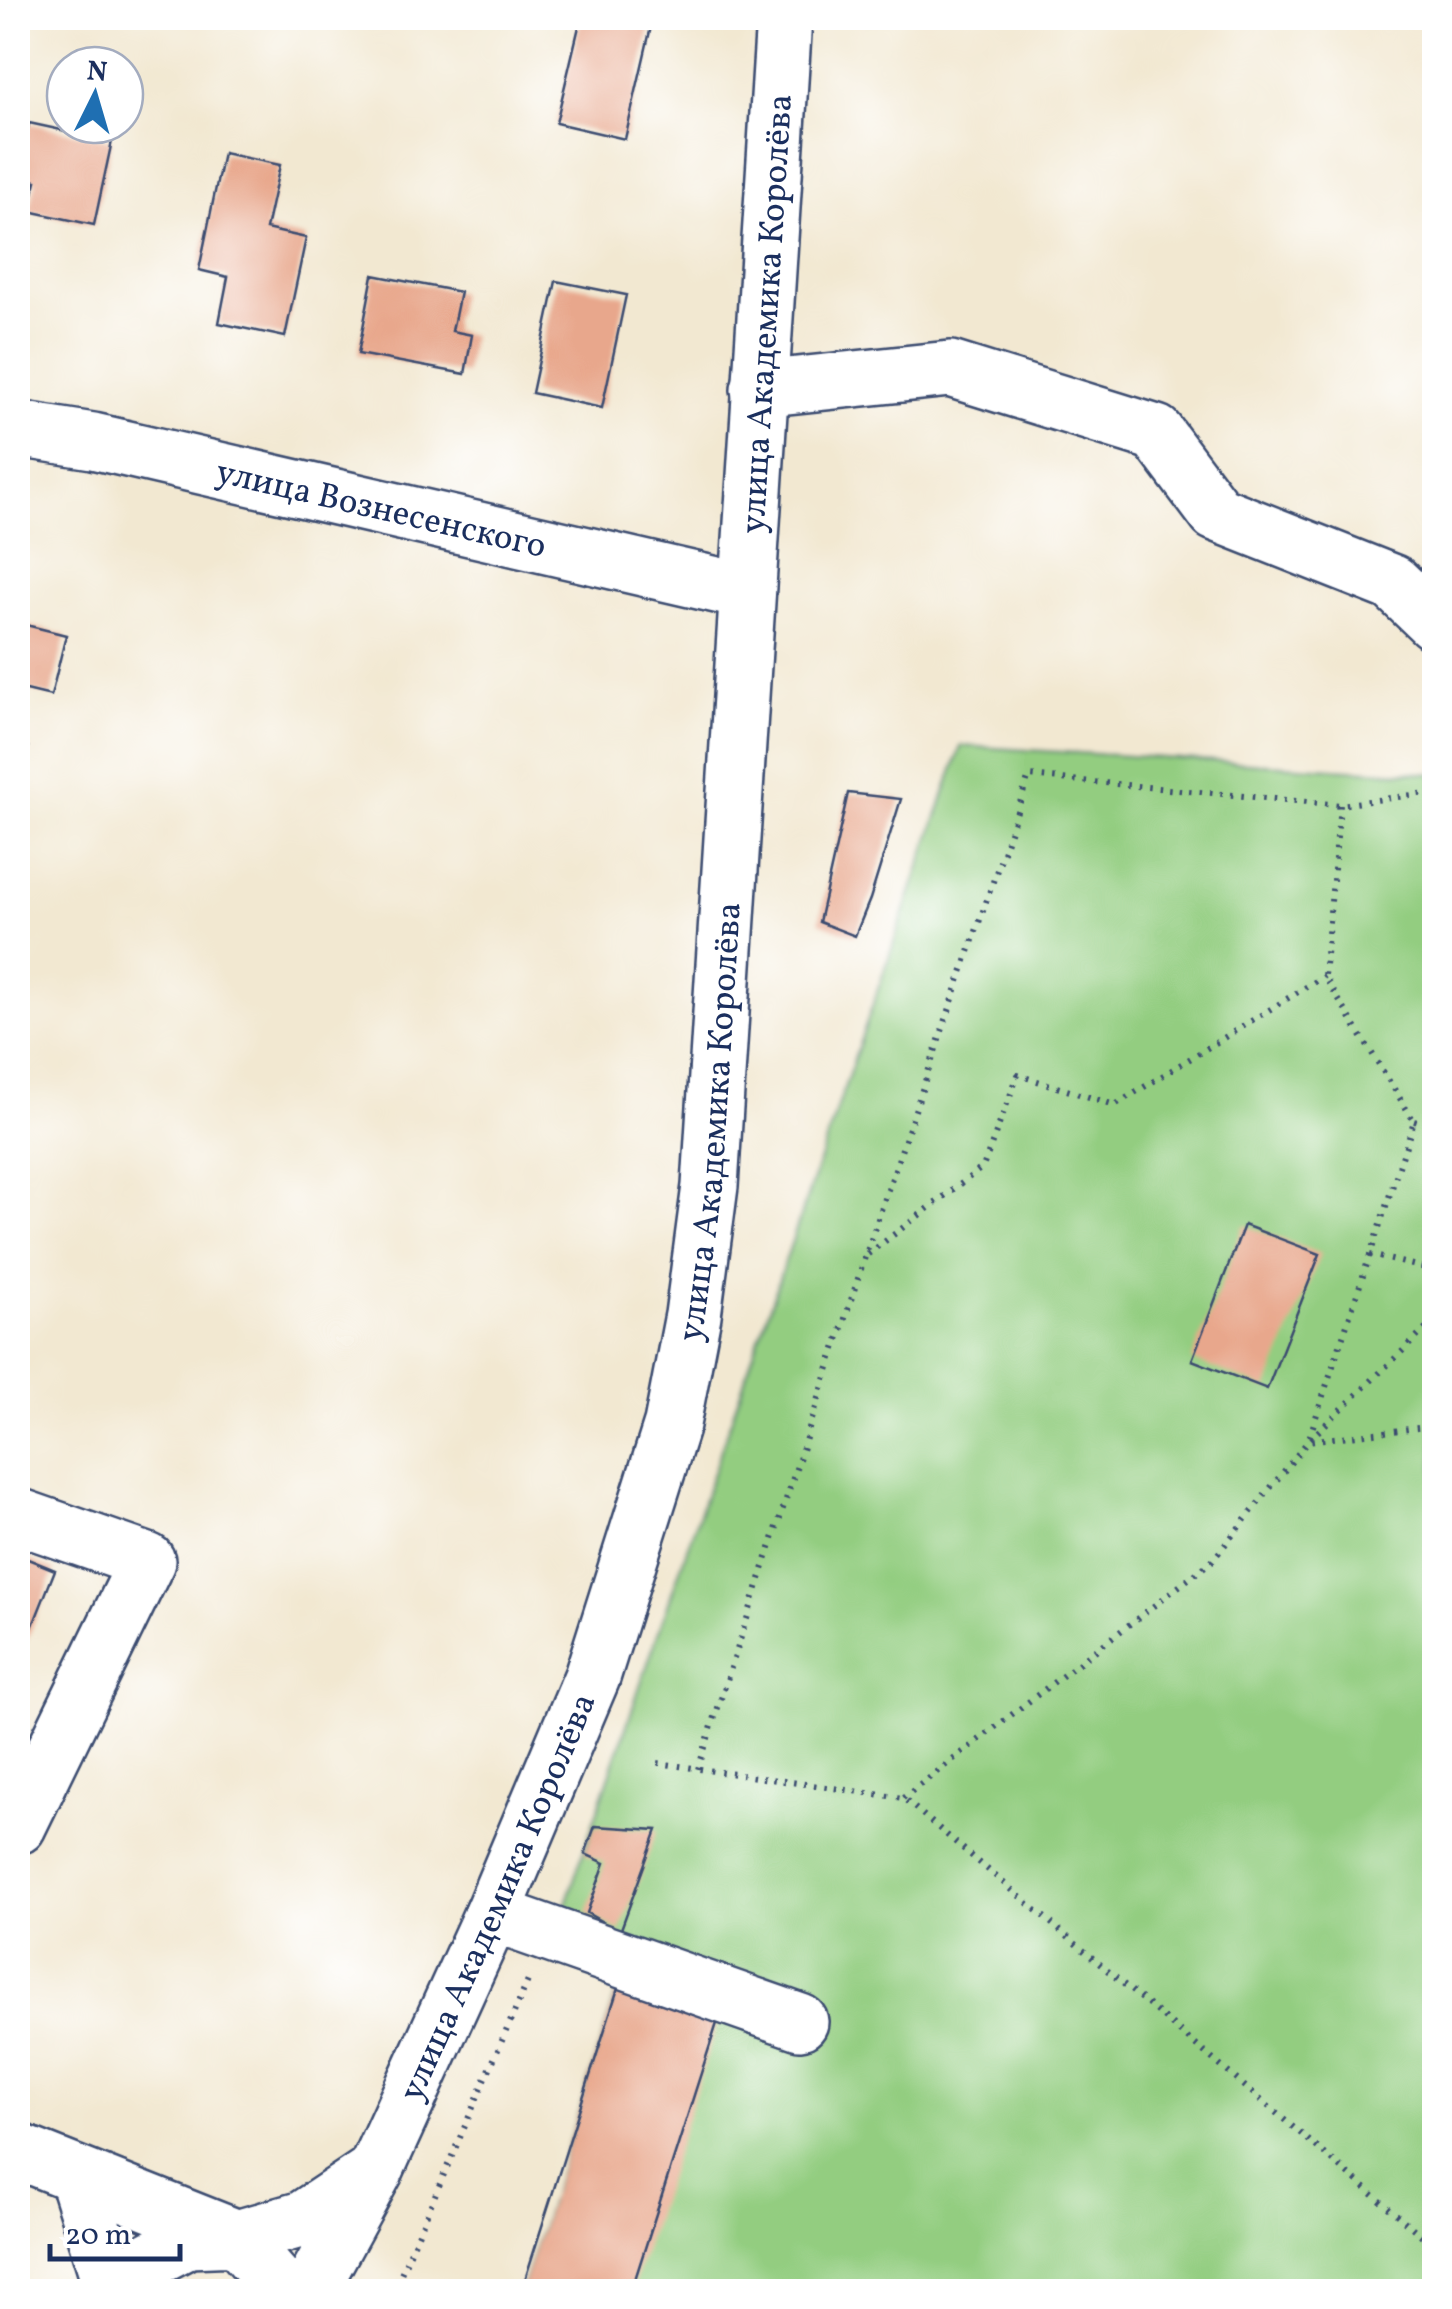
<svg xmlns="http://www.w3.org/2000/svg" width="1452" height="2309" font-family="Vollkorn,serif">
  <style>
    .green { fill: #93cd80; stroke: #577e6f; stroke-width: 2.5 }
    .building { fill: #e8a78c }
    .lines { fill: none; stroke-linecap: round; stroke-linejoin: round }
    .minor-casing { stroke: #3b4b6f; stroke-width: 60 }
    .path { stroke: #3b4b6f; stroke-width: 6; stroke-dasharray: 2.5 8; stroke-linecap: butt }
    .minor { stroke: #fff; stroke-width: 55 }
    .labels { text-anchor: middle; stroke-width: 9; stroke-linejoin: round; paint-order: stroke }
    .street-label { font-size: 35px; fill: #1b2f5e; stroke: #fff }
  </style>
  <rect width="100%" height="100%" fill="#fff"/>
  <filter id="ink" filterUnits="userSpaceOnUse"><feTurbulence type="fractalNoise" baseFrequency=".01" numOctaves="2"/><feDisplacementMap in="SourceGraphic" scale="20" xChannelSelector="R" yChannelSelector="G"/><feConvolveMatrix kernelMatrix="1 2 1 2 8 2 1 2 1" color-interpolation-filters="sRGB"/></filter>
  <filter id="wash" filterUnits="userSpaceOnUse"><feTurbulence type="fractalNoise" baseFrequency=".0048" numOctaves="4" result="noise"/><feDisplacementMap in="SourceGraphic" scale="40" xChannelSelector="R" yChannelSelector="G"/><feGaussianBlur stdDeviation="2.25" result="paint"/><feColorMatrix in="noise" values="0 0 0 0 0 0 0 0 0 0 0 0 0 0 0 0 0 1.4 0 .05"/><feComposite in="paint" operator="in"/></filter>
  <g filter="url(#wash)">
    <rect width="100%" height="100%" fill="#f2e8d1"/>
    <path class="green" d="M961,746L1434,774V2291L521,2292L631,1948L564,1909Z"/>
    <g id="blocks">
      <path class="building" d="M581,18H653L625,139L556,123Z
        M29,123L112,141L94,225L29,211L36,181L18,177V153L23,154Z
        M223,153L280,165L266,229L306,238L285,337L219,323L228,277L199,270Z
        M373,275L460,292L452,331L472,335L465,374L358,354Z
        M556,281L626,295L602,408L532,393Z
        M18,623L66,635L51,696L18,688Z
        M18,744L28,747L19,779H18Z
        M848,793L901,799L870,899L855,936L819,922Z
        M1244,1225L1320,1254L1267,1389L1192,1360Z
        M18,1555L55,1570L18,1663Z
        M595,1826L657,1830L620,1932L587,1913L605,1863L585,1854Z
        M619,1985L719,2017L631,2292H521Z"/>
    </g>
  </g>
  <g filter="url(#ink)">
    <use href="#blocks" fill-opacity="0" stroke="#3b4b6f" stroke-width="2.5"/>
    <g class="lines">
      <g class="minor-casing">
        <g id="minor">
          <path d="M759,389L950,369L1156,433L1216,513L1393,583L1434,622"/>
          <path id="s1" d="M18,429L93,441L747,592"/>
          <path d="M18,1516L147,1561L18,1826"/>
          <path d="M492,1914L800,2022"/>
          <path d="M18,2151L237,2238L303,2219L369,2175"/>
          <path d="M76,2175L113,2292"/>
          <path d="M114,2292L146,2262L188,2240L237,2238L273,2279L277,2292"/>
          <path id="s2" d="M309,2292L375,2171L492,1914L592,1677L672,1424L693,1315L710,1186L784,18"/>
        </g>
      </g>
      <path class="path" d="M1340,805L1324,976L1414,1121L1370,1255L1434,1270
        M1414,1121L1434,1127
        M868,1254L983,1167L1018,1075L1115,1105L1324,976
        M1370,1255L1308,1441L1434,1426
        M658,1763L903,1798L1434,2246
        M698,1769L865,1257L1029,776L1340,805L1434,792
        M903,1798L1212,1561L1308,1441L1434,1321
        M393,2292L530,1976"/>
      <use href="#minor" class="minor"/>
    </g>
  </g>
  <g class="labels">
    <g class="street-label">
      <text dy="12" stroke="none"><textPath href="#s2" startOffset="2058">улица Академика Королёва</textPath></text>
      <text dy="12" stroke="none"><textPath href="#s1" startOffset="372">улица Вознесенского</textPath></text>
      <text dy="12" stroke="none"><textPath href="#s2" startOffset="1248">улица Академика Королёва</textPath></text>
      <text dy="12" stroke="none"><textPath href="#s2" startOffset="438">улица Академика Королёва</textPath></text>
    </g>
  </g>
  <rect width="1452" height="2309" fill="none" stroke="#fff" stroke-width="60"/>
  <g transform="translate(95 95) rotate(5)"><circle r="48" fill="#ffffff" stroke="#a4acbf" stroke-width="2.5"/>
  <path d="M0-8L18 38L0 25L-18 38Z" fill="#1f6fb2"/>
  <text y="-15" font-size="28" font-weight="bold" text-anchor="middle" fill="#1b2f5e">N</text>
  </g>
  <path d="M50 2244v15h130v-15" fill="none" stroke="#1b2f5e" stroke-width="5"/>
  <text x="65" y="2244" font-size="30" fill="#1b2f5e" stroke="#ffffff" stroke-width="8" paint-order="stroke">20 m</text>
</svg>
